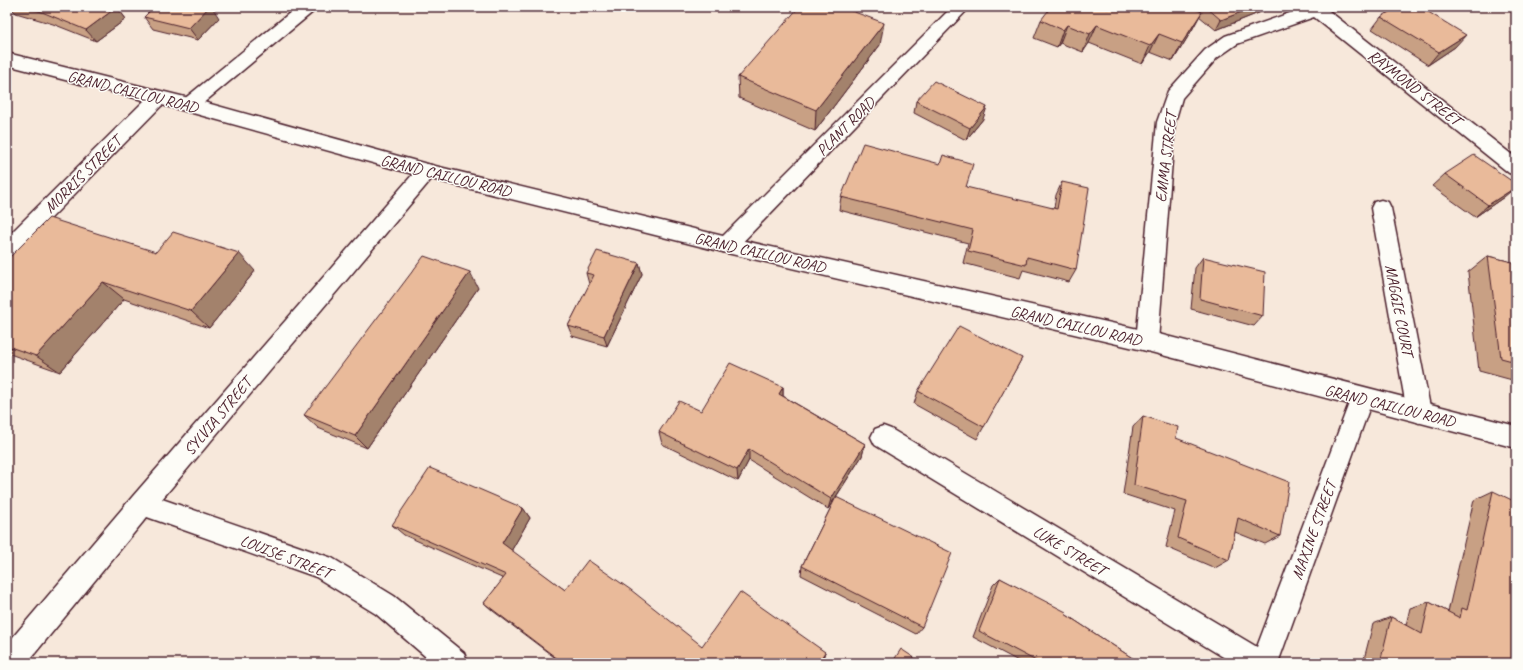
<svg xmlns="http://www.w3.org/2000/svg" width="1523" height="670" font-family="Caveat,sans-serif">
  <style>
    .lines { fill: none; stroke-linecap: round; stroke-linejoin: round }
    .minor-casing { stroke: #4a1f2b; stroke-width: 3 }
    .secondary-casing { stroke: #4a1f2b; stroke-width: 3 }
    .minor { fill: #fdfcf7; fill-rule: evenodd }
    .secondary { fill: #fdfcf7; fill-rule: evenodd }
    .wall { fill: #c8a084; stroke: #4a1f2b }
    .shaded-wall { fill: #a3826c; stroke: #4a1f2b }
    .building { fill: #e9ba9a; stroke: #4a1f2b }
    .labels { text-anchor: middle; stroke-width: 3; stroke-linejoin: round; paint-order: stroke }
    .street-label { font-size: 16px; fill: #4a1f2b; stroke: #fdfcf7 }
  </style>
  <rect width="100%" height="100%" fill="#f7e8db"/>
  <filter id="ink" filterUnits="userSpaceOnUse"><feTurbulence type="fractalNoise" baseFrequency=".025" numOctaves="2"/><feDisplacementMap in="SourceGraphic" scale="8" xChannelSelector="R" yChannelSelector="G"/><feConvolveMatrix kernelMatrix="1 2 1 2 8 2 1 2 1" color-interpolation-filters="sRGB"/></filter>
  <g filter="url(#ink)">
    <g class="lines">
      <g class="minor-casing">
        <path id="minor" d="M297,7H316L314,11L195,110L189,112L183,110L180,105L183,100Z
          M952,7H970L734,251L727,253L720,251L717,245L720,239Z
          M1304,7H1324L1516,158V175L1509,173L1314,17L1237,44L1217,58L1182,98L1175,122L1158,341L1155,348L1147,351L1139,348L1136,341L1157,122L1168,91L1205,50L1225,36L1304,8Z
          M158,92L164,93L167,98L164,103L14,256L7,258V237L152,93Z
          M427,164L434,166L437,171L434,176L162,499L332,558L394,596L464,653L468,663H433L376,614L316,577L147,517L27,663H7V644L133,496L420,166Z
          M1381,200L1388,202L1391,208L1431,412L1427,419L1419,423L1411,419L1407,412L1371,208L1374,202Z
          M1362,388L1370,391L1373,398L1278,663H1233L875,445L871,437L875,429L883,426L891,429L1257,647L1351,398L1354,391Z"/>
      </g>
      <g class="secondary-casing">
        <path id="secondary" d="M7,53L189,98L427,164L727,237L1147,331L1516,426V448L1147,351L727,253L427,178L189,112L7,65Z"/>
      </g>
      <use href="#minor" class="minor"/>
      <use href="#secondary" class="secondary"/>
    </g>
    <path class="wall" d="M10,7H117L126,19L96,41L53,24L16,13Z
      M1109,7H1272L1271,8L1216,30L1199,16L1192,30L1173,61L1150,52L1142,64L1089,43L1083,52L1060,43L1057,47L1034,38L1041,20L1108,9Z
      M144,17L219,18L198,40L153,29Z
      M1381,17L1455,47L1428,65L1372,29Z
      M880,45L815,131L739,98L738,77Z
      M916,101L983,119L966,140L914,113Z
      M1445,174L1504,197L1475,217L1432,186Z
      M1062,182L1076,270L1069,282L1023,270L1020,278L963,263L968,243L839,210L841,197L1054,208L1056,195Z
      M156,252L255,271L209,328L124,299L60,372L7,353V260Z
      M1488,256L1516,263V381L1479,371L1468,272Z
      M1203,257L1263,316L1254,326L1191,309L1195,268Z
      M639,263L642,274L607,346L572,336L568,326L590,284H589L586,273Z
      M478,288L367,448L318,428L304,415Z
      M1022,358L977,439L914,404L918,391Z
      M783,387V396L865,444L862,456L836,497L922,627L916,634L801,575L802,566L835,499L828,509L749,460L738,481L662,444L659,432Z
      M1143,416L1280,536L1265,544L1235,532L1229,560L1215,568L1166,547L1175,511L1123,494L1133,427Z
      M1493,491L1516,663H1363L1373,624L1391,617L1406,625L1410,608L1429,602L1448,612L1474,500Z
      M523,508L530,518L511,551L565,590L702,646L825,652L823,658L820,663H562L493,611L484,603L504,579L404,535L392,525Z
      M1000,578L1065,614L1140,663H1022L973,637L993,585Z"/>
    <path class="shaded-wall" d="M117,7L126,19L96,41L86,30Z
      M209,7H212L219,18L198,40L189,28Z
      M1254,7H1272L1271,8L1216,30L1221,20Z
      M1202,12L1192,30L1173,61L1182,43Z
      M884,23L880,45L815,131L816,110Z
      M1067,25L1060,43L1057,47L1063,30Z
      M1097,25L1089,43L1083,52L1090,34Z
      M1159,34L1150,52L1142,64L1150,46Z
      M1466,35L1455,47L1428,65L1439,52Z
      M987,107L983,119L966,140L970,128Z
      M1516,187L1504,197L1475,217L1488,205Z
      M239,253L255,271L209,328L191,311Z
      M639,263L642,274L607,346L604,336Z
      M470,272L478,288L367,448L355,436Z
      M103,282L124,299L60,372L36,356Z
      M783,387V400L779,394Z
      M865,444L862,456L828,509L831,499Z
      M749,449V460L738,481L737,470Z
      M523,508L530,518L510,553L502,543Z
      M825,652L823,658L820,663H818Z"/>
    <path class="building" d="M25,7H117L86,30L42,12Z
      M154,7H209L189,28L144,17Z
      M799,7H841L884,23L816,110L738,77Z
      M1051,7H1102L1108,9L1109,7H1190L1202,12L1182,43L1159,34L1150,46L1097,25L1090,34L1067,25L1063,30L1041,20Z
      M1206,7H1254L1221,20Z
      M1397,7H1422L1430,13L1466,35L1439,52L1381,17Z
      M934,81L987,107L970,128L916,101Z
      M863,143L940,164L943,155L973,164L966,187L1057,209L1062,182L1089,188L1076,270L1027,257L1026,265L968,251L973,230L841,197Z
      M1474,155L1516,184V187L1488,205L1445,174Z
      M49,218L156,252L173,232L239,253L191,311L103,282L36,356L7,346V260Z
      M597,251L639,263L604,336L568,326L594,275L586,273Z
      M424,256L470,272L355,436L304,415Z
      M1488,256L1516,263V362L1501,358Z
      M1203,257L1265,272L1263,316L1200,299Z
      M959,326L1022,358L984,427L918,391Z
      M730,363L783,387L779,394L865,444L831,499L749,449L737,470L659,432L679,401L701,411Z
      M1143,416L1178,427L1176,438L1289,482L1280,536L1238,518L1229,560L1178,538L1187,501L1134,485Z
      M430,468L523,508L502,543L565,590L588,560L631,590L702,646L740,592L825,652L818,663H563L484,603L506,575L392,525Z
      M1493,491L1516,502V663H1380L1391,617L1422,634L1429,602L1460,618L1462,608L1467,610Z
      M836,497L952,553L922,627L802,566Z
      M1000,578L1066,612L1065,614L1140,663H1040L979,631Z
      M901,649L922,663H892Z"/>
  </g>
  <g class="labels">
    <g class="street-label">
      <text transform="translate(1415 87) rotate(38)" y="6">RAYMOND STREET</text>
      <text transform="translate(133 91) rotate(14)" y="6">GRAND CAILLOU ROAD</text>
      <text transform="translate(845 126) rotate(-45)" y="6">PLANT ROAD</text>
      <text transform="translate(1165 157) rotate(-83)" y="6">EMMA STREET</text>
      <text transform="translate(82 174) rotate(-45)" y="6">MORRIS STREET</text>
      <text transform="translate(446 175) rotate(14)" y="6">GRAND CAILLOU ROAD</text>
      <text transform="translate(760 252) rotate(13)" y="6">GRAND CAILLOU ROAD</text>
      <text transform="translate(1400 310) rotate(79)" y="6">MAGGIE COURT</text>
      <text transform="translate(1076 325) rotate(13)" y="6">GRAND CAILLOU ROAD</text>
      <text transform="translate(1390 405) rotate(14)" y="6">GRAND CAILLOU ROAD</text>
      <text transform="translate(217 416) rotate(-50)" y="6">SYLVIA STREET</text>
      <text transform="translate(1313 530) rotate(-70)" y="6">MAXINE STREET</text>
      <text transform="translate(1070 550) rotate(31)" y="6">LUKE STREET</text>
      <text transform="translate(286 556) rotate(21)" y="6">LOUISE STREET</text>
    </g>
  </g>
  <rect width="1523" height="670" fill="none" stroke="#fdfcf7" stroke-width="24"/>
  <rect x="12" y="12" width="1499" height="646" fill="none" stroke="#4a1f2b" stroke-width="1.5" filter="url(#ink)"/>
</svg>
